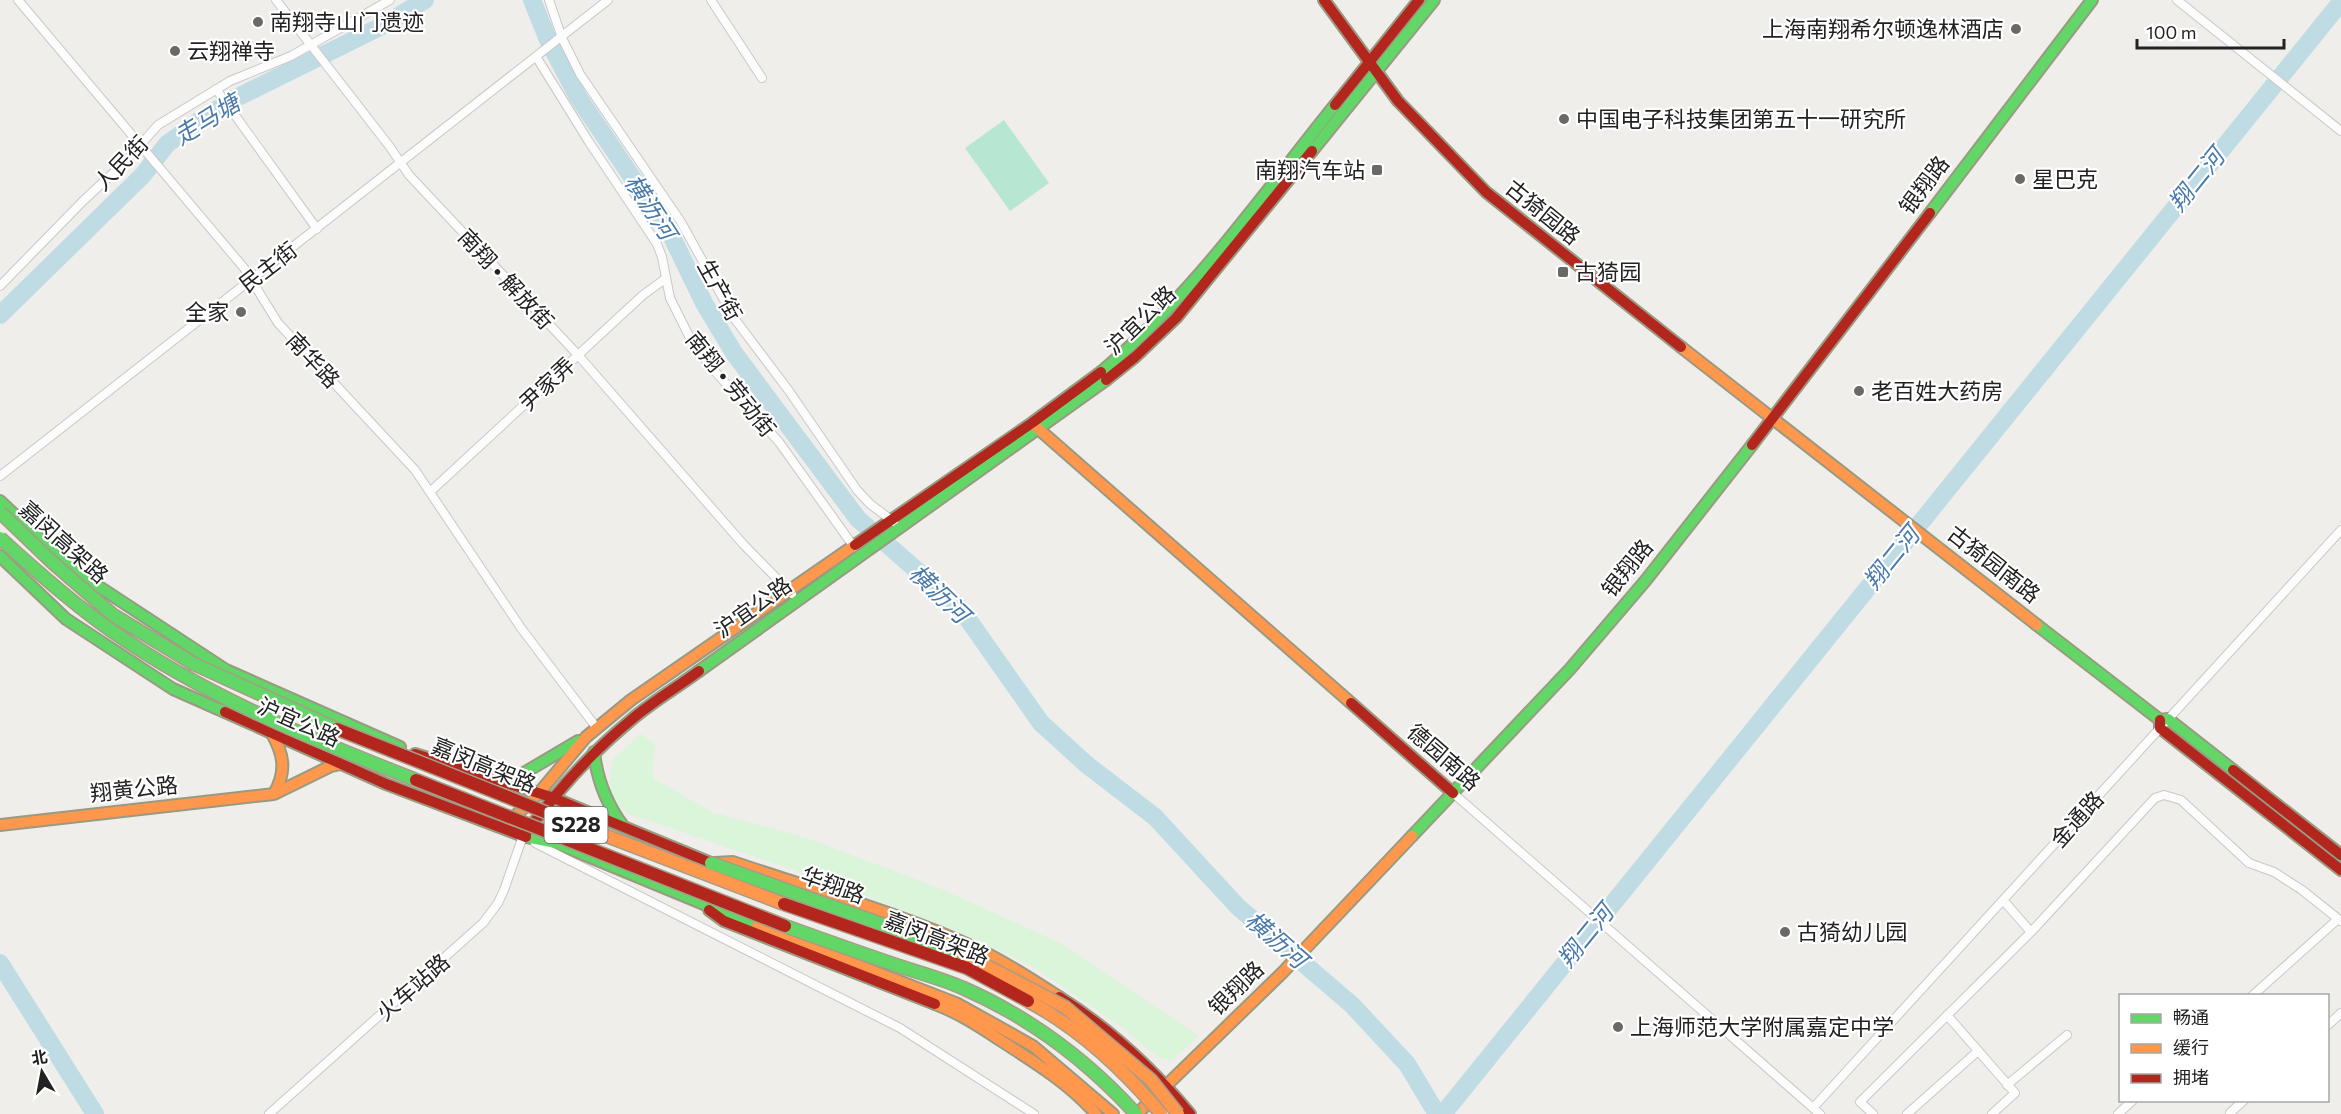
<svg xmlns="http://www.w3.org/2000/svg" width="2341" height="1114" font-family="Commissioner,'Noto Sans SC',sans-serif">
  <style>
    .park { fill: #daf5da }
    .pitch { fill: #b7e6d2 }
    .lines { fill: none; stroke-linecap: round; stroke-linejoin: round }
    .river { stroke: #bfdbe3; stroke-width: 18 }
    .street-casing { stroke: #c9c8c7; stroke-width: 10 }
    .fast-casing { stroke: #999a82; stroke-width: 14 }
    .slow-casing { stroke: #999a82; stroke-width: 14 }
    .jam-casing { stroke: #999a82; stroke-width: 14 }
    .street { stroke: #fdfcfc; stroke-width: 8 }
    .fast { stroke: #63d668; stroke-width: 10 }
    .slow { stroke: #ff974d; stroke-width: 10 }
    .jam { stroke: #b3261e; stroke-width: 10 }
    .fast-bridge-casing { stroke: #a79c86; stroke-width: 15; stroke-linecap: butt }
    .slow-bridge-casing { stroke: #a79c86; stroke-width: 15; stroke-linecap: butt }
    .jam-bridge-casing { stroke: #a79c86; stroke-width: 15; stroke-linecap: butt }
    .fast-bridge { stroke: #63d668; stroke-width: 12 }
    .slow-bridge { stroke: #ff974d; stroke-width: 12 }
    .jam-bridge { stroke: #b3261e; stroke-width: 12 }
    .poi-dot { fill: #6a6968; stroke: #fff; stroke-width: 2 }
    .labels { text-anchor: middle; stroke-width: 4.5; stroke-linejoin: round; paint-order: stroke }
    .shield { fill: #fff; stroke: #646464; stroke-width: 1.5 }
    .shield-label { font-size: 21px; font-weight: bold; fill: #222 }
    .poi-label { font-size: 22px; fill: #222; stroke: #fff; text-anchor: start }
    .street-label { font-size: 22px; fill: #222; stroke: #fff }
    .water-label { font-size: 24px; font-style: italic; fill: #4a7aab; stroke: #fff }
  </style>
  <rect width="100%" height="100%" fill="#f0eeeb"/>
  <path class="park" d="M641,734L656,744L653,758V778L712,812L804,837L937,887L1060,943L1199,1036L1172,1060L1160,1059L1123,1028L1032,966L959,932L830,882L629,814L617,804L610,789L611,770L614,758Z"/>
  <path class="pitch" d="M1004,120L1049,183L1010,211L965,148Z"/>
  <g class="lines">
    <path class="river" d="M532,0L549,42L578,97L671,235L704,303L734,353L858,519L960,608L1041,723L1086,764L1155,817L1238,907L1352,1005L1407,1064L1437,1114
      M0,315L143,175L167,144L199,121L236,98L382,26L425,0
      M0,963L95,1114
      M1443,1114L2341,2"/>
    <g class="street-casing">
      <path id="street" d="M18,0L244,268L278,323L415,470L521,628L596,727
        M276,0L390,147L409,175L578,355L743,544L792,594
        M549,0L562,38L580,74L681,222L734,318L789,391L857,490L870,504L894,522
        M711,0L762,78
        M2177,0L2341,131
        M537,58L589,142L657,244L662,257L670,298L689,336L711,367L779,442L854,547
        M216,89L317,229
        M0,286L84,200L126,161L158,125L230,81L291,56L390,0
        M0,476L608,0
        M431,491L643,295L665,279
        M1453,793L1820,1114
        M535,843L900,1028L1034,1114
        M2031,932L2155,798L2164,795L2181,800L2249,863L2274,872L2302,890L2341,921
        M2252,996L2338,919
        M1947,1015L2015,1093L1992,1114
        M2328,1025L2341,1013
        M2007,1085L2067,1035
        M1813,1108L2341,530
        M2230,1113L2244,1100
        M269,1114L483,923L498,903L504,890L523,836L525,837
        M1873,1114L1860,1102L2031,932L2003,900
        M1907,1114L1978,1051
        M2118,1114L2133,1100"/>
    </g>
    <g class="fast-casing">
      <path id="fast" d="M1312,151L1434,0
        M1930,213L2092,0
        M1101,372C1192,296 1261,197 1335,105
        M0,501L72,569L226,670L400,747
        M0,556L66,619L173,689L225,712
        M2037,625L2160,720L2168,719L2233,770
        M699,671L1106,380
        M594,752C597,780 606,803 623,826
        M507,783L578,741
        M1412,836L1570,669L1646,580L1752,445
        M526,837L556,843L757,926"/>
    </g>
    <g class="slow-casing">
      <path id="slow" d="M1681,347L2037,625
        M1034,425L1351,703
        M271,732C284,754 287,771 274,794L331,766L341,764
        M508,823L539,793L586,737L631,700L855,545
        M0,825L274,794
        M715,863L733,862C815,890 901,913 980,950C1007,963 1034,981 1059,997
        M757,926L958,1004L1033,1046L1113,1114
        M935,1004C959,1013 979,1026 1000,1040C1034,1062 1069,1083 1096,1114
        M1137,1114L1283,972L1412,836"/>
    </g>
    <g class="jam-casing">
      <path id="jam" d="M1324,0L1398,101L1486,192L1681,347
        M1335,105L1419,0
        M1106,380L1135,357L1176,318L1312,151
        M1752,445L1930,213
        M855,545L1032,423L1101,372
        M1351,703L1453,793
        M225,712L386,784L526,837
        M2160,720V728L2341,870
        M415,754L551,797L711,863
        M2233,770L2341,855
        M526,833C556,792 591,753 631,720C652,702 676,688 699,671
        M709,910L724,921L935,1004
        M1059,997C1110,1029 1152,1068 1190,1114"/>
    </g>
    <use href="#street" class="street"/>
    <use href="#fast" class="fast"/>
    <use href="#slow" class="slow"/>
    <use href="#jam" class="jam"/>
    <g class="fast-bridge-casing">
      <path id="fast-bridge" d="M0,512L52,562L113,615L194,664L337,729
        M0,538C36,571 72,603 112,631C205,696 311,739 416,780
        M711,863L962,953
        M785,926C821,939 857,952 893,964C916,972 940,978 963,988C1029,1017 1088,1061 1136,1114"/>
    </g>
    <g class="slow-bridge-casing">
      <path id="slow-bridge" d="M565,820L784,904
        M962,953L1065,1007L1151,1080L1178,1114
        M1028,1001C1079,1028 1124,1070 1161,1114"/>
    </g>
    <g class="jam-bridge-casing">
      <path id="jam-bridge" d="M337,729L565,820
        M416,780L785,926
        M784,904L967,968L1028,1001"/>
    </g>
    <use href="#fast-bridge" class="fast-bridge"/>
    <use href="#slow-bridge" class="slow-bridge"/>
    <use href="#jam-bridge" class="jam-bridge"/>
  </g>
  <g class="poi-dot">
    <circle cx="258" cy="22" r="6"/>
    <circle cx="2016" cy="29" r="6"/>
    <circle cx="175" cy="51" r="6"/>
    <circle cx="1564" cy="119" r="6"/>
    <rect x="1371" y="164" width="12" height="12" rx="3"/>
    <circle cx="2020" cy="179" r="6"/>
    <rect x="1557" y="266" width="12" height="12" rx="3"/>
    <circle cx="241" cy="312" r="6"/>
    <circle cx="1859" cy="391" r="6"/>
    <circle cx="1785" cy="932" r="6"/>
    <circle cx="1618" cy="1027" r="6"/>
  </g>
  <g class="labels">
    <rect class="shield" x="544.5" y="807" width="63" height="36" rx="4.5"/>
    <g class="shield-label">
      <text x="576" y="832">S228</text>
    </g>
    <g class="poi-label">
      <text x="270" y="30">南翔寺山门遗迹</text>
      <text x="2004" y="37" text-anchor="end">上海南翔希尔顿逸林酒店</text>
      <text x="187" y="59">云翔禅寺</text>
      <text x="1576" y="127">中国电子科技集团第五十一研究所</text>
      <text x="1365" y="178" text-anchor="end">南翔汽车站</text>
      <text x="2032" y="187">星巴克</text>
      <text x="1575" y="280">古猗园</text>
      <text x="229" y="320" text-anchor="end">全家</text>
      <text x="1871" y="399">老百姓大药房</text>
      <text x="1797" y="940">古猗幼儿园</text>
      <text x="1630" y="1035">上海师范大学附属嘉定中学</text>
    </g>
    <g class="street-label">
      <text transform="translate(121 163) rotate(-46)" y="8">人民街</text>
      <text transform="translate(1924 185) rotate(-53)" y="8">银翔路</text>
      <text transform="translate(1543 212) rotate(39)" y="8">古猗园路</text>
      <text transform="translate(268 267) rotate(-38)" y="8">民主街</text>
      <text transform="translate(506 279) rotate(47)" y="8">南翔 • 解放街</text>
      <text transform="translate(720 290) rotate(61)" y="8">生产街</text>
      <text transform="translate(1140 320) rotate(-44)" y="8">沪宜公路</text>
      <text transform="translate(313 360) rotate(47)" y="8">南华路</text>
      <text transform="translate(547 384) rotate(-43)" y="8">尹家弄</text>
      <text transform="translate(731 384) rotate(51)" y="8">南翔 • 劳动街</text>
      <text transform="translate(64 542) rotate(42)" y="8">嘉闵高架路</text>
      <text transform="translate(1994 564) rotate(38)" y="8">古猗园南路</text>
      <text transform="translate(1627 568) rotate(-51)" y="8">银翔路</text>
      <text transform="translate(753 607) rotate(-35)" y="8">沪宜公路</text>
      <text transform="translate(299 722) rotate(24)" y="8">沪宜公路</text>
      <text transform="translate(1444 757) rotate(41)" y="8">德园南路</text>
      <text transform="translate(484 765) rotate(22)" y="8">嘉闵高架路</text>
      <text transform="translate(134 789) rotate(-6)" y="8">翔黄公路</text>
      <text transform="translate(2077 819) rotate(-48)" y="8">金通路</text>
      <text transform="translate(833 885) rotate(20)" y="8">华翔路</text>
      <text transform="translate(937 938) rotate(21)" y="8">嘉闵高架路</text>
      <text transform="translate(413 987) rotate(-41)" y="8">火车站路</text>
      <text transform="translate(1236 988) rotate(-44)" y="8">银翔路</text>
    </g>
    <g class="water-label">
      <text transform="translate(207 120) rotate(-32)" y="8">走马塘</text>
      <text transform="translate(2197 180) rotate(-51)" y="8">翔二河</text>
      <text transform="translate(650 207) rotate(57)" y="8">横沥河</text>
      <text transform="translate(1892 558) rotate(-51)" y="8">翔二河</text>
      <text transform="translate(939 594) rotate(44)" y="8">横沥河</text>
      <text transform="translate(1586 936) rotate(-51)" y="8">翔二河</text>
      <text transform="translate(1276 940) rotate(41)" y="8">横沥河</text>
    </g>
  </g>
  <rect x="2119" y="994" width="210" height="108" fill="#ffffff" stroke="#a7a7a7" stroke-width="1.5"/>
  <rect x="2131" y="1014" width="30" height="9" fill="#63d668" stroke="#a7a7a7" stroke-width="1.5"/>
  <text x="2173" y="1024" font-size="18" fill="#222222">畅通</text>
  <rect x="2131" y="1044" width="30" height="9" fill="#ff974d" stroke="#a7a7a7" stroke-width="1.5"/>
  <text x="2173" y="1054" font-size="18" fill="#222222">缓行</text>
  <rect x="2131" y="1074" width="30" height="9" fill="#b3261e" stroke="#a7a7a7" stroke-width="1.5"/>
  <text x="2173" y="1084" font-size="18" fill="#222222">拥堵</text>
  <g transform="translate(42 1072) rotate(350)" stroke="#ffffff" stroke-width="4.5" paint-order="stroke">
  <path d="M0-4.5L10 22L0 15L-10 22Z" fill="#222222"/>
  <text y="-9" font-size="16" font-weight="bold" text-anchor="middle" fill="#222222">北</text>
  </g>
  <path d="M2137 39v9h147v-9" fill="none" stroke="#222222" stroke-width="3"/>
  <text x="2146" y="39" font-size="18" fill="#222222" stroke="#ffffff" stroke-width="4.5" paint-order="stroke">100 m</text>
</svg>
